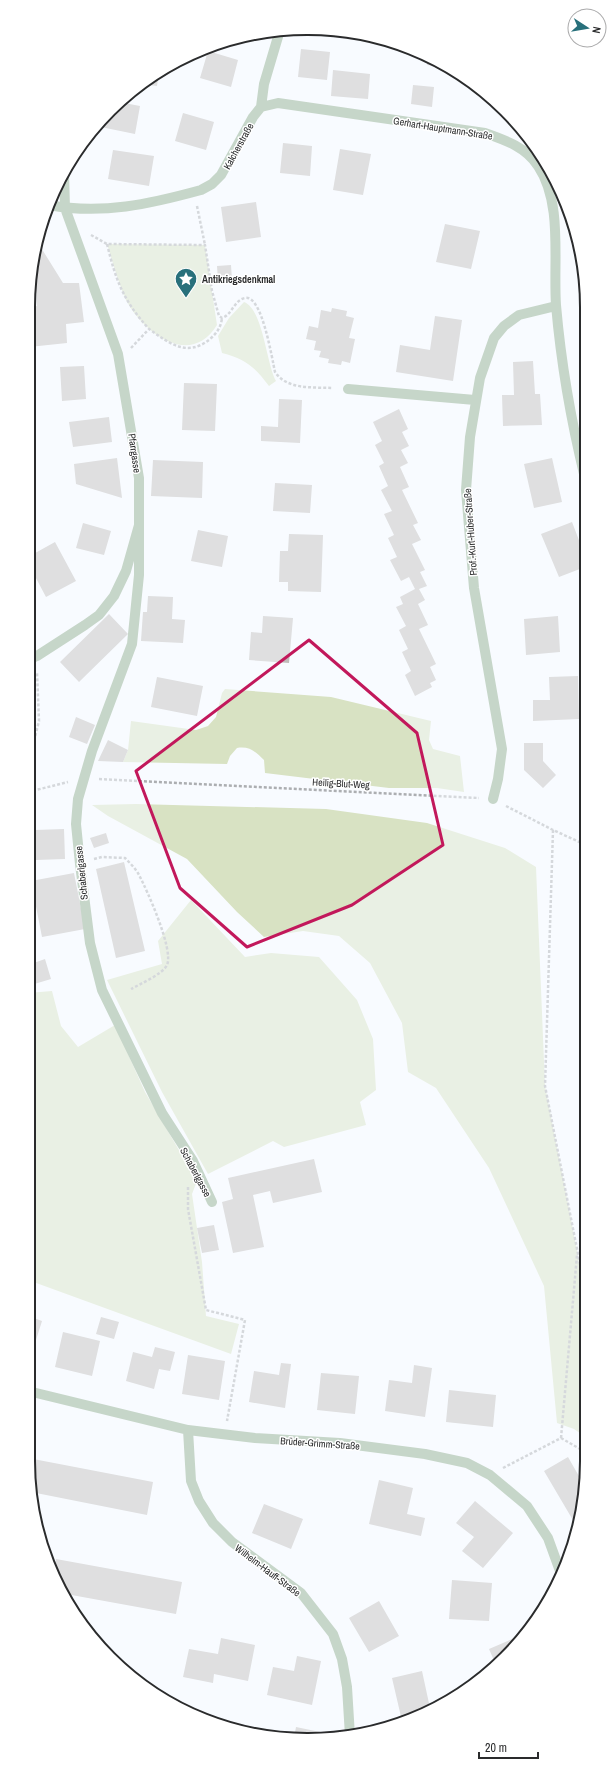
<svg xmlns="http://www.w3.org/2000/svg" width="615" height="1768" font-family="'Archivo Narrow',sans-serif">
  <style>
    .green { fill: #d8e2c3 }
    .building { fill: #c0bcba }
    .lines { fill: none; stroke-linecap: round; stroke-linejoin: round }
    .path { stroke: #acaeb1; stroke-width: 2.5; stroke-dasharray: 3 2; stroke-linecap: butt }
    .minor { stroke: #8ba888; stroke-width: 10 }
    .marked { fill: none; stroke: #c2185b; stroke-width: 3; stroke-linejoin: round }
    .labels { text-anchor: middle; stroke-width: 3; stroke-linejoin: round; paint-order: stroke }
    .street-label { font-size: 10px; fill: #2a2b2c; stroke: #fff }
    .poi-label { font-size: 10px; font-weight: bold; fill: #2a2b2c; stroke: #fff; text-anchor: start }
    .rim { fill: none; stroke: #2a2b2c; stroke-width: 2 }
  </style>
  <rect width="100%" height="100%" fill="#f8fbff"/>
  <path class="green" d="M107,244L205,245L217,325C190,369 143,332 126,300C118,282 113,263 107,244Z
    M244,302C263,309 266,362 276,381L269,386C254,366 245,359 222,353L218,336L229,318Z
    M225,689L331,697L431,721L429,740L433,749L460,756L464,792L437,788H389L265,773L264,760C255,751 249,746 237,748L230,756L227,764L123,762L128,750L131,721L196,730L208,726L216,717L222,693Z
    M136,804L326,809L427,823L505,848L536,867L545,1086L577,1250L587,1321V1438L574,1429L557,1423L544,1286L489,1168L436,1088L408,1072L402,1023L370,963L339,936L303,931L264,937L237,912L187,859L108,816L92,805Z
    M191,900L245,957L271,953L319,957L357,1000L373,1039L376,1090L360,1102L366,1125L284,1147L273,1141L208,1174L162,1092L107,980L162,964L158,941Z
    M52,991L61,1026L78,1047L115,1025L145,1092L197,1181L192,1194L202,1262L206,1316L239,1324L231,1354L28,1280V993Z"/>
  <path class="building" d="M301,49L330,52L327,80L298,77Z
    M208,51L238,60L231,87L200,78Z
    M427,57L447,66L450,68L427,65Z
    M333,70L370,74L368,99L331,96Z
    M159,72L157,86L142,84Z
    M413,85L434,87L432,107L411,104Z
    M119,102L140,106L135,134L96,126Z
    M183,113L214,122L206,150L175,141Z
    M283,143L312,146L310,176L280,173Z
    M340,149L371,154L363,195L333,190Z
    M113,150L154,156L149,186L108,179Z
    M256,202L261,237L226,242L221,207Z
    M445,224L480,231L471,269L436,262Z
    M40,246L63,283H79L84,322L66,324L67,343L29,347L28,308L37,306L36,288L32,279L36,250Z
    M231,265L232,280L218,281L217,266Z
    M332,308L347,311L346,316L354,318L349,338L355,339L350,363L342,361L341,365L328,363L329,359L319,357L321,351L314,350L316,341L306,339L309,326L318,328L321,310L331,312Z
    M435,316L462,320L453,381L396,372L400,345L430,350Z
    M533,361L535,394H540L542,425L503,426L502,395H514L513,362Z
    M84,366L86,399L62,401L60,367Z
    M184,383L217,384L215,431L182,430Z
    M279,399L302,400L300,443L261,441V426L278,427Z
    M399,409L408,429L402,432L409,446L401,450L408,463L400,467L409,487L402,490L418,523L413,525L421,540L412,544L425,570L420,572L427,586L419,589L425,600L418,604L428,625L419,629L436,664L430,667L436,680L430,683L432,687L415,696L405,675L411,671L402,652L408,649L399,630L406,626L396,607L403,604L400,597L415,589L409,577L401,581L390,560L397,557L388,538L394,535L384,514L392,511L381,490L388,486L379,466L384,463L375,445L382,441L373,422Z
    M109,417L112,442L73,447L69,422Z
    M117,458L122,498L76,484L74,464Z
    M552,458L562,502L534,508L524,464Z
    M153,460L203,462L202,498L151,496Z
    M275,483L312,485L310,513L273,511Z
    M572,522L585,556V567L559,577L541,534Z
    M83,523L111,531L104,555L76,548Z
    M198,530L228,536L222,567L191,561Z
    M289,534L323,535L321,592L288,591V582H279L280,551H288Z
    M55,542L76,581L46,597L28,563V557Z
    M148,596L173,597L172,619L185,620L183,643L141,641L143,612H147Z
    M109,614L128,634L79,682L60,662Z
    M263,616L293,618L289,663L249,660L251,632L262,633Z
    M558,616L560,652L526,655L524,619Z
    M578,676L579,719L533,721V700H550L549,677Z
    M157,677L203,686L197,716L151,707Z
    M28,689L32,690L35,696L34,703L28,705Z
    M76,717L95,725L87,744L69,737Z
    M108,740L128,750L123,762L98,761Z
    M524,743H543V761L556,775L543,788L524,770Z
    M64,829L65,859L36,860L35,830Z
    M106,833L109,843L94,848L90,838Z
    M124,862L145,951L116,958L96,869Z
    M74,873L85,929L42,937L31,881Z
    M45,959L51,979L31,985L28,975V965Z
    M314,1159L322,1192L273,1203L270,1191L253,1195L264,1247L233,1253L222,1202L233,1199L228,1178Z
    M214,1225L219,1250L202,1253L197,1228Z
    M28,1316L42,1321L30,1359L28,1358Z
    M101,1317L119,1322L114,1339L96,1334Z
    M63,1332L100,1341L92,1376L55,1367Z
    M155,1347L175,1352L170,1371L159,1369L154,1389L126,1381L133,1352L152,1357Z
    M188,1355L225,1361L219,1400L182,1394Z
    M281,1363L291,1364L285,1408L249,1402L254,1371L279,1375Z
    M414,1365L432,1368L425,1417L385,1411L389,1380L412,1383Z
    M321,1373L359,1376L355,1414L317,1410Z
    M449,1390L496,1395L493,1427L446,1422Z
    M568,1457L584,1485L577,1527L544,1471Z
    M28,1458L153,1482L147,1515L31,1492Z
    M379,1480L413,1488L407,1514L425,1518L421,1536L369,1524Z
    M475,1501L513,1533L483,1568L462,1551L474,1537L456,1523Z
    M264,1504L303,1519L291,1549L252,1533Z
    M56,1559L182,1582L176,1614L66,1594L53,1574Z
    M452,1580L492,1583L489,1621L449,1619Z
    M379,1601L399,1636L369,1652L349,1618Z
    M526,1633L505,1658L496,1665L489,1649Z
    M221,1638L255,1645L248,1681L214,1674L213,1683L183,1677L189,1649L218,1654Z
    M297,1656L321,1661L312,1705L267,1695L273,1667L294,1671Z
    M422,1671L430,1708L402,1721L392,1678Z
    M296,1727L325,1733L323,1739L294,1738Z"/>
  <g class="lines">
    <path class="path" d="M197,206L205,245
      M91,235L107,244L205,245L212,291L219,316L222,318C232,315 234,300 245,298C262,294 272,359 275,372C287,390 313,387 333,388
      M107,244C116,281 123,300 149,329
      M131,348L149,329C169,343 187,358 210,339C217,333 221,327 222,318
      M28,765L39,721L37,672
      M99,779L479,798
      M28,792L68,782
      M506,806L553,830L586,845
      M553,830L545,1086L587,1300
      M94,859L102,857L125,858C130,863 136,869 139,875C147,890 174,950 167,965C163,974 140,984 131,989
      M188,1187V1209L206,1310L245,1320L227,1421
      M561,1438L577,1255
      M561,1438L587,1453
      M503,1468L561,1438"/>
    <path class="minor" d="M261,107L278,103L485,133C505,140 526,147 538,166C563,203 553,261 556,305C561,363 571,421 585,478
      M49,205C102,215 150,204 201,190L212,184L221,175L253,117L261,107L264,84L280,30
      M348,389L475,400
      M139,525V575L132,644L92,751L78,799L76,824L80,864L90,943L102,990L162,1113L193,1161L212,1202
      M28,660L37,656L85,625L99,615L114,596L126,571L139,525V478L118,354L65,208L64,173
      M493,799L498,779L502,749L474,588L466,490L470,437L480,378L494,338L504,326L519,315L556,306
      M28,1391L188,1430L255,1438L340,1443L425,1454L467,1463L490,1475L527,1506L548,1538L560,1571
      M188,1430L191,1481L199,1501L213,1523L232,1542L301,1593L333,1634L342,1659L347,1687L350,1736"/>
  </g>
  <path d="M0 0H615V1768H0ZM309,640L417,733L443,845L352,905L247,947L180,888L136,771Z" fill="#f8fbff" fill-opacity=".55" fill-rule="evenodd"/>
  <path class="marked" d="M309,640L417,733L443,845L352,905L247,947L180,888L136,771Z"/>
  <defs>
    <g id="sight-pin" transform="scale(1.15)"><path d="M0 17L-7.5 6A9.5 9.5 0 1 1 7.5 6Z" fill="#28707b" stroke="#fff"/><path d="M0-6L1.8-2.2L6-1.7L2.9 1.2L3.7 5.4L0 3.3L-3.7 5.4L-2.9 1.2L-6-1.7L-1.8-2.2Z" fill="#fff"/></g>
  </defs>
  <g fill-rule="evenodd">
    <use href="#sight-pin" x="186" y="279"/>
  </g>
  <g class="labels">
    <g class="street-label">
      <text transform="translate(443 128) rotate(9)" y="4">Gerhart-Hauptmann-Straße</text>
      <text transform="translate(238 146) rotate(-61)" y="4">Kalcherstraße</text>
      <text transform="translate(135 453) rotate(82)" y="4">Pfarrgasse</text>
      <text transform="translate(470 532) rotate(-94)" y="4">Prof.-Kurt-Huber-Straße</text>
      <text transform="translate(341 783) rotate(3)" y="4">Heilig-Blut-Weg</text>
      <text transform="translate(81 873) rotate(-96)" y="4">Schaberlgasse</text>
      <text transform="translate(196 1172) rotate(62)" y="4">Schaberlgasse</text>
      <text transform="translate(320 1443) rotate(4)" y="4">Brüder-Grimm-Straße</text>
      <text transform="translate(268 1570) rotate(37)" y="4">Wilhelm-Hauff-Straße</text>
    </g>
    <g class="poi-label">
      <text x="202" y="283">Antikriegsdenkmal</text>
    </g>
  </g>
  <path d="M0 0H615V1768H0ZM307 35H308A272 272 0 0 1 580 307V1461A272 272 0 0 1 308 1733H307A272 272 0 0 1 35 1461V307A272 272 0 0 1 307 35Z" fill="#fff" fill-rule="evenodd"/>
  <path class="rim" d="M307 35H308A272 272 0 0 1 580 307V1461A272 272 0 0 1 308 1733H307A272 272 0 0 1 35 1461V307A272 272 0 0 1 307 35Z"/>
  <g transform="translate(587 28) rotate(102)"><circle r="19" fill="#ffffff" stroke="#aaaaab"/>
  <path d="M0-3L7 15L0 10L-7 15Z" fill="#28707b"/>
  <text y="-6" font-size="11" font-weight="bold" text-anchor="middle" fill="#2a2b2c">N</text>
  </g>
  <path d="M479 1752v6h59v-6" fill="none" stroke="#2a2b2c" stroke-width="2"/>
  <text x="485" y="1752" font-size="12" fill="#2a2b2c" stroke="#ffffff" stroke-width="3" paint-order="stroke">20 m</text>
</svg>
